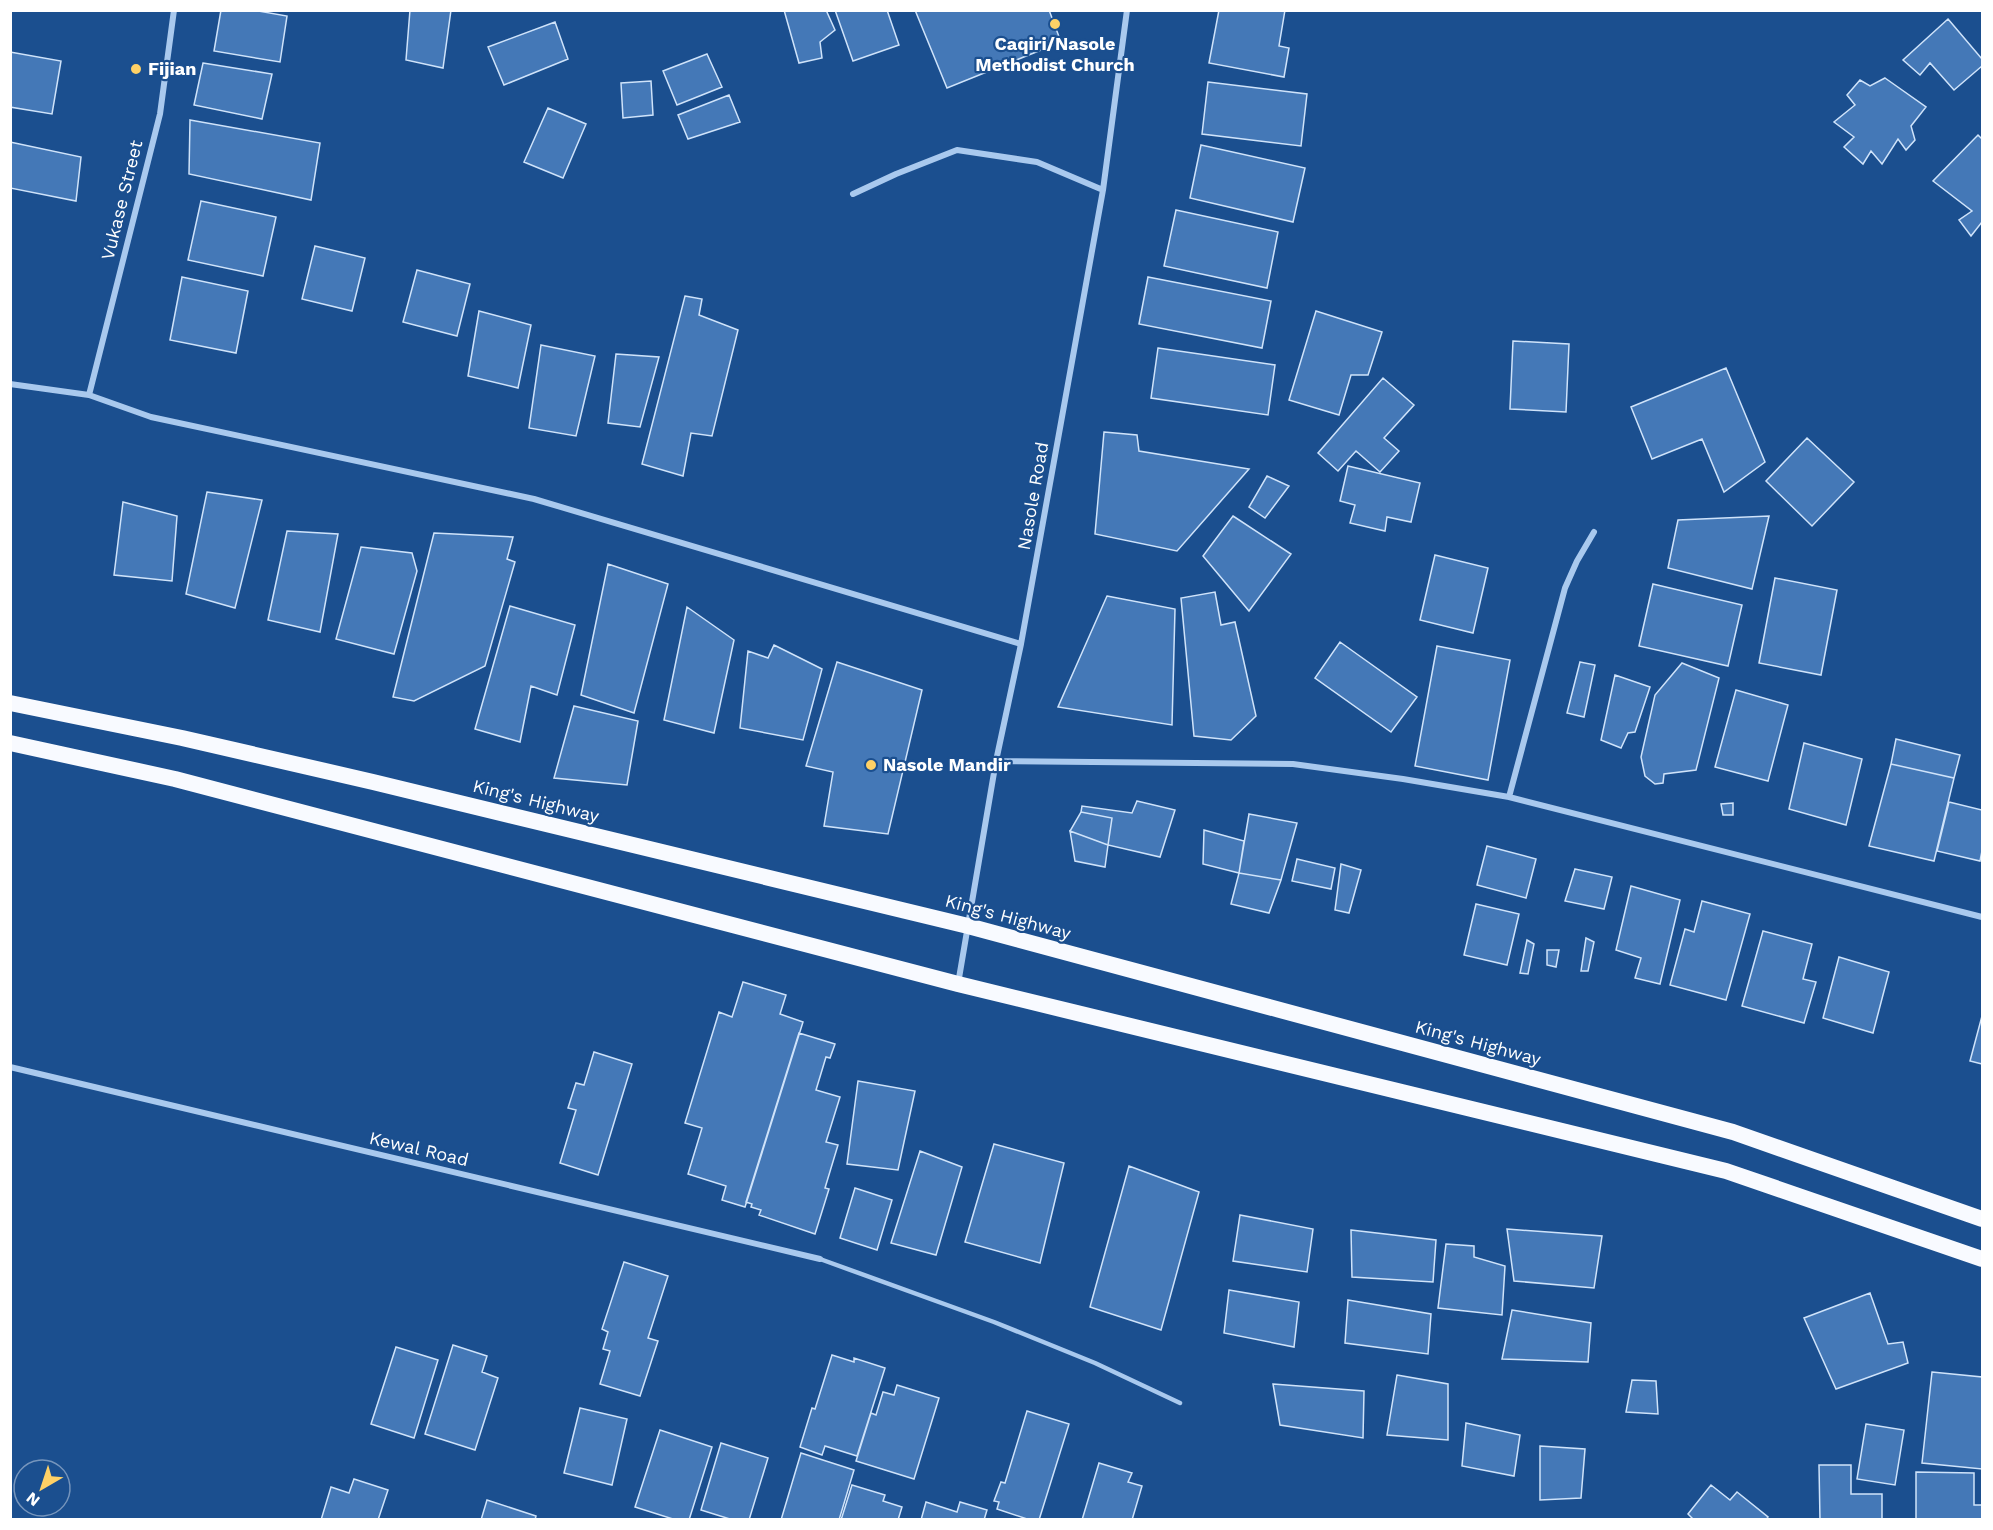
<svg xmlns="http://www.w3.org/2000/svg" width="1993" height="1530" font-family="'Work Sans',sans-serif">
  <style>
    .building { fill: #4478b7; stroke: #cfe3fa; stroke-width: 1.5 }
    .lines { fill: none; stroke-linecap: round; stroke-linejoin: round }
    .service { stroke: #a9c9ee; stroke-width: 4.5 }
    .minor { stroke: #a9c9ee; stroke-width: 6 }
    .trunk { stroke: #f8faff; stroke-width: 16 }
    .poi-dot { fill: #ffd166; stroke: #1b4f8f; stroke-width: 2 }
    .labels { text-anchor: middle; stroke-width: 4.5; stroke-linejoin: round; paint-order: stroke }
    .poi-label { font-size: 18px; font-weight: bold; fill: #fff; stroke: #1b4f8f; text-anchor: start }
    .street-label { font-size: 18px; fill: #fff; stroke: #1b4f8f }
  </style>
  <rect width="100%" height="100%" fill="#1b4f8f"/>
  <path class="building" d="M221,10H253L287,16L280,62L214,51Z
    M410,10H451L443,68L406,60Z
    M784,10H826L835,30L820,42L822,58L799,63Z
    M835,10H887L899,45L853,61Z
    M915,10H1049L1061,42L947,88Z
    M1219,10H1285L1279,46L1289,48L1284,77L1209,63Z
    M1948,19L1982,59V66L1954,90L1930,63L1920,75L1903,60Z
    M555,22L568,59L504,85L488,47Z
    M10,52L61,61L52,114L10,107Z
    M707,54L722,87L677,105L663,71Z
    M203,63L272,74L262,119L194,105Z
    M1885,78L1926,107L1911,126L1915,140L1906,150L1898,139L1882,164L1871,151L1863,164L1844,147L1854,137L1834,122L1855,105L1847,95L1860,80L1870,86Z
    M651,81L653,115L623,118L621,83Z
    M1208,82L1307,94L1301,146L1202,134Z
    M729,95L740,122L688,139L678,115Z
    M548,108L586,124L563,178L524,162Z
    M190,120L320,143L311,200L189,174Z
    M1978,135L1982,139V222L1971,236L1959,220L1972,211L1933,181Z
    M10,142L81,157L76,201L10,188Z
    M1201,145L1305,168L1293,222L1190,198Z
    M201,201L276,217L263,276L188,260Z
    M1176,210L1278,232L1267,288L1164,266Z
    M315,246L365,258L352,311L302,299Z
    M417,270L470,284L457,336L403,322Z
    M182,277L248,291L236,353L170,340Z
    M1148,277L1271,301L1262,348L1139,324Z
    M685,296L702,299L699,315L738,330L712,436L691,433L683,476L642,464Z
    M479,311L531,325L518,388L468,376Z
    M1316,311L1382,332L1368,375H1351L1339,415L1289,400Z
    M1513,341L1569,344L1566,412L1510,409Z
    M541,345L595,356L576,436L529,428Z
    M1158,348L1275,365L1268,415L1151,398Z
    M616,354L659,357L640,427L608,423Z
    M1726,368L1765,462L1724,492L1702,439L1652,459L1631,407Z
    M1383,378L1414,405L1384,438L1399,451L1380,472L1356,451L1338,471L1318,453Z
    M1104,432L1137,435L1139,451L1249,469L1177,551L1095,534Z
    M1807,438L1854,482L1812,526L1766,481Z
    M1348,466L1420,483L1411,522L1387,517L1385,531L1350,523L1355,505L1340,501Z
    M1267,476L1289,486L1265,518L1249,507Z
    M207,492L262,500L235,608L186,594Z
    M123,502L177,516L172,581L114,575Z
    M1233,516L1291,554L1249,611L1203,556Z
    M1769,516L1752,589L1668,568L1678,520Z
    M287,531L338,534L320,632L268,620Z
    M434,533L513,537L507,559L515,562L485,666L414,701L393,697Z
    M361,547L412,553L417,571L394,654L336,639Z
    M1435,555L1488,568L1473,633L1420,620Z
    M608,564L668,584L634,713L581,695Z
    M1775,578L1837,590L1821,675L1759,663Z
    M1653,584L1742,605L1728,666L1639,646Z
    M1215,592L1221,625L1235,622L1256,716L1231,740L1194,736L1181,598Z
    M1107,596L1175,609L1172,725L1058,707Z
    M510,606L575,625L557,695L531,686L520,742L475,729Z
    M687,607L734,640L714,733L664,720Z
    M1340,642L1417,697L1391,732L1315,678Z
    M774,645L822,669L803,740L740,728L748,651L768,658Z
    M1437,646L1510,660L1488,780L1415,766Z
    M837,662L922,690L888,834L824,826L833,772L806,766Z
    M1580,662L1595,665L1584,717L1567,713Z
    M1682,663L1719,678L1696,770L1664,774L1663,783L1655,784L1645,776L1641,757L1655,695Z
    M1615,675L1650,687L1635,732L1628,733L1621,748L1601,740Z
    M1736,690L1788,705L1768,781L1715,767Z
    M574,706L638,721L627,785L554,778Z
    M1896,739L1960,755L1954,778L1891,764Z
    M1804,743L1862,759L1846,825L1789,809Z
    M1891,764L1954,778L1934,861L1869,846Z
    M1137,801L1175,810L1160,857L1108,845L1112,818L1081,812L1082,806L1132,813Z
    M1949,802L1982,810V851L1980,861L1937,851Z
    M1733,803V815H1723L1721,804Z
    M1081,812L1112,818L1108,845L1070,831Z
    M1249,814L1297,823L1281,880L1239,873Z
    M1204,830L1244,841L1239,873L1203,864Z
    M1070,831L1108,845L1105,867L1075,861Z
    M1487,846L1536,859L1526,898L1477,885Z
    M1297,859L1335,868L1331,889L1292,881Z
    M1341,864L1361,870L1349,913L1335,910Z
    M1575,869L1612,877L1604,909L1565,901Z
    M1239,873L1281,880L1269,913L1231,904Z
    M1631,886L1680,900L1660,984L1635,978L1641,958L1616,950Z
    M1702,901L1750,914L1726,1000L1670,985L1685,929L1694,932Z
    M1476,904L1519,914L1507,965L1464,955Z
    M1763,931L1812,944L1803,979L1816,982L1804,1023L1742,1006Z
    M1586,938L1594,942L1588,971H1581Z
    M1527,940L1534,944L1528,974L1520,973Z
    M1547,950H1559L1556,967L1547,965Z
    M1839,957L1889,972L1873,1033L1823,1018Z
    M743,982L786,995L780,1014L803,1022L745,1207L722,1200L726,1186L688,1174L702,1128L685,1123L719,1012L732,1017Z
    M1982,1016V1064L1970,1061Z
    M799,1033L835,1044L830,1058L826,1057L816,1090L840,1097L826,1142L838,1145L825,1188L829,1189L815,1234L759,1215L761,1210L751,1207L752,1204L746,1202Z
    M594,1052L632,1064L598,1175L560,1163L576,1110L568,1108L576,1083L584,1085Z
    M858,1081L915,1091L898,1170L847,1164Z
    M994,1144L1064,1163L1040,1263L965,1242Z
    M920,1151L962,1167L936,1255L891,1243Z
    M1129,1166L1199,1192L1161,1330L1090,1307Z
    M855,1188L892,1200L877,1250L840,1238Z
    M1240,1215L1313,1229L1307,1272L1233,1261Z
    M1507,1229L1602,1236L1594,1288L1514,1281Z
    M1351,1230L1436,1240L1433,1282L1352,1277Z
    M1446,1244L1474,1246V1257L1505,1266L1502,1315L1438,1308Z
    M624,1262L668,1276L648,1338L658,1341L640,1396L600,1384L610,1351L603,1349L608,1332L602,1329Z
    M1229,1290L1299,1302L1294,1347L1224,1333Z
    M1870,1293L1888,1344L1903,1342L1908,1363L1836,1389L1804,1318Z
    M1348,1300L1431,1314L1428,1354L1345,1343Z
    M1512,1310L1591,1323L1588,1362L1502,1359Z
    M453,1345L487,1356L482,1372L498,1378L475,1450L425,1434Z
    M396,1347L438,1360L414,1438L371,1424Z
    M832,1355L854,1362V1358L885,1368L857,1456L825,1446L822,1455L800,1447L812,1408L815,1409Z
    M1932,1372L1982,1377V1469L1922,1463Z
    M1397,1375L1448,1384V1440L1387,1435Z
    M1632,1380L1656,1381L1658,1414L1626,1412Z
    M1273,1384L1364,1391L1363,1438L1280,1425Z
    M897,1385L939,1398L914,1479L856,1461L871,1413L876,1415L883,1392L894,1395Z
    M580,1408L627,1419L612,1485L564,1473Z
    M1027,1411L1069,1424L1039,1520H1030L997,1509L999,1502L994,1501L1001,1482L1005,1483Z
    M1466,1423L1520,1435L1514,1476L1462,1466Z
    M1866,1424L1904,1430L1895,1485L1857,1479Z
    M660,1430L712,1447L689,1520H676L635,1507Z
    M721,1443L768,1458L749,1520H733L701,1510Z
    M1540,1446L1585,1449L1581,1498L1540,1500Z
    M801,1453L854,1470L839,1520H781Z
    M1099,1463L1132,1473L1128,1482L1142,1486L1132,1520H1082Z
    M1819,1465H1851V1494H1882V1520H1820Z
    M1916,1472L1974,1473V1505H1982V1520H1916Z
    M354,1479L388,1490L378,1520H321L331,1487L349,1493Z
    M852,1485L885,1495L883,1501L902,1507L898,1520H841Z
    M1711,1485L1730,1500L1737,1492L1768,1517L1766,1520H1694L1688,1514Z
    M487,1500L536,1516L535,1520H481Z
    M926,1502L957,1512L960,1502L987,1510L984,1520H921Z"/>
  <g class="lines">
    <path class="service" d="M820,1259L994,1322L1095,1363L1180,1403"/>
    <path class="minor" d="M853,194L896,174L957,150L1037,162L1103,190
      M10,384L89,395L151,417L534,499L1021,644
      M89,395L160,114L174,10
      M996,761L1293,764L1403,779L1509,797L1982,917
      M1509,797L1565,588L1577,561L1594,532
      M958,984L996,761L1021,644L1103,190L1127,10
      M10,1067L820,1259"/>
    <path class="trunk" d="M10,703L182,738L373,782L968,926L1733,1132L1982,1219
      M10,743L175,779L958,984L1726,1171L1982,1259"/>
  </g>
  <g class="poi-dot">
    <circle cx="1055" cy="24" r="6"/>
    <circle cx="136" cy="69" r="6"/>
    <circle cx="871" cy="765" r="6"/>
  </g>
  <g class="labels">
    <g class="poi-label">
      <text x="1055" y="50" text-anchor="middle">Caqiri/Nasole<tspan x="1055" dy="21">Methodist Church</tspan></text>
      <text x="148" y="75">Fijian</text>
      <text x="883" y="771">Nasole Mandir</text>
    </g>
    <g class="street-label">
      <text transform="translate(122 200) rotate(-76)" y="6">Vukase Street</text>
      <text transform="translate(1033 496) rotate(-80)" y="6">Nasole Road</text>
      <text transform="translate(536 801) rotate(14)" y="6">King's Highway</text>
      <text transform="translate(1008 917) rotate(15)" y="6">King's Highway</text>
      <text transform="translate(1478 1043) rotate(15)" y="6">King's Highway</text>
      <text transform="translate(419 1149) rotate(13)" y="6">Kewal Road</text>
    </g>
  </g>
  <rect width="1993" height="1530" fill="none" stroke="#ffffff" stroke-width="24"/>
  <g transform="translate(42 1488) rotate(219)"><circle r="28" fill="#1b4f8f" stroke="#7695bc" stroke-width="1.5"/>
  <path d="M0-4.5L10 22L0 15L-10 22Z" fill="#ffd166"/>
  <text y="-9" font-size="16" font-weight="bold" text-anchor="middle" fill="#ffffff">N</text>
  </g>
</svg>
